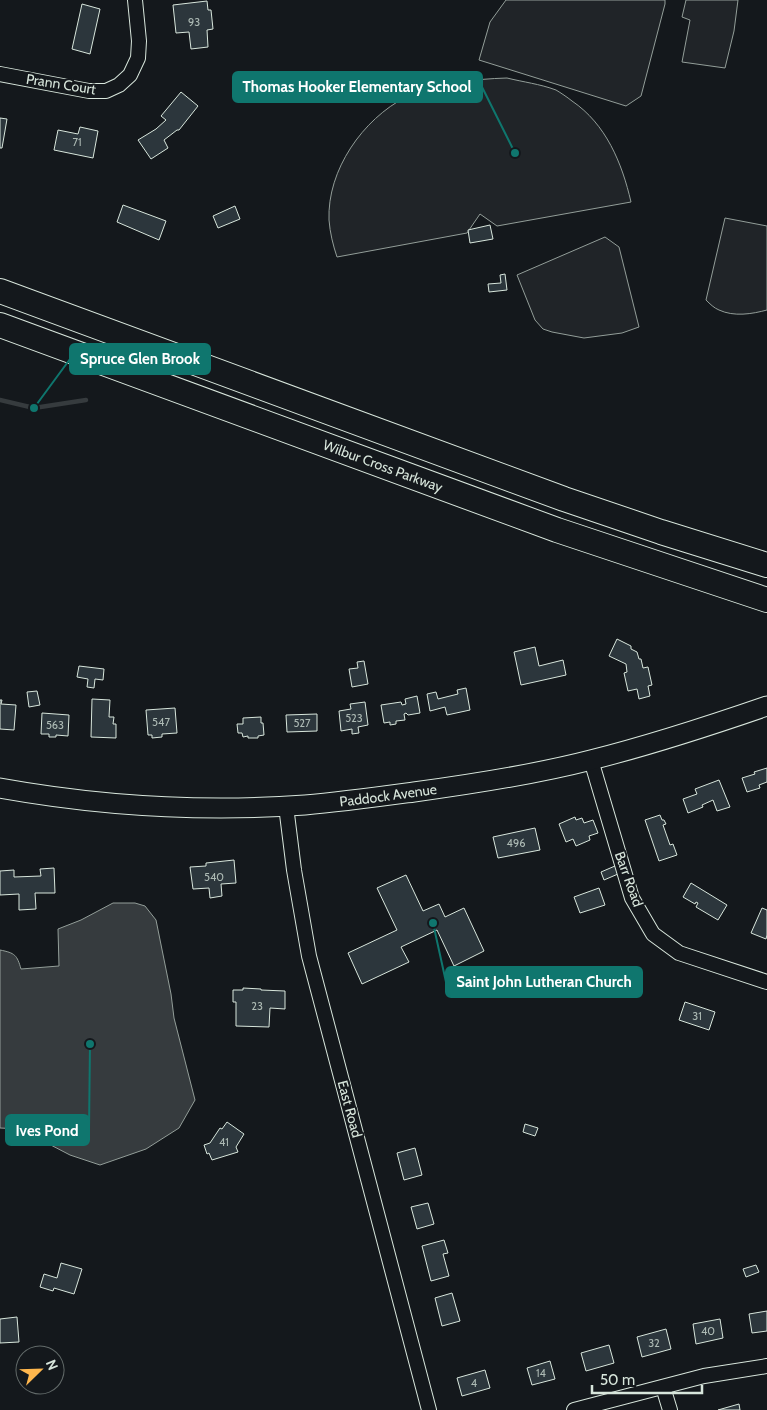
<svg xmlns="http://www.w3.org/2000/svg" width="767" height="1410" font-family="Cabin,sans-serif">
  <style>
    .green { fill: #202428; stroke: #939e99 }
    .water { fill: #363b3e; stroke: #939e99 }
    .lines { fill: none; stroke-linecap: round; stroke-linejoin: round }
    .stream { stroke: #363b3e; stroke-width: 4.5 }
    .building { fill: #2c363c; stroke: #d8e6dc }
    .street-casing { stroke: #d8e6dc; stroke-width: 16 }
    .secondary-casing { stroke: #d8e6dc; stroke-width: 21 }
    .highway-casing { stroke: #d8e6dc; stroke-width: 26 }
    .street { stroke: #14181c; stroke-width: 14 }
    .secondary { stroke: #14181c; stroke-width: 19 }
    .highway { stroke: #14181c; stroke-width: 24 }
    .labels { text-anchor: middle; stroke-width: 4; stroke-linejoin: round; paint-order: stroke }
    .number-label { font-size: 11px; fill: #adbab4 }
    .street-label { font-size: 14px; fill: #d8e6dc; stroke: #14181c }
    .leader { fill: none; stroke: #0f766e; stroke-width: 2 }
    .callout-dot { fill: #0f766e; stroke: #14181c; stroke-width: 2 }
    .callout { fill: #0f766e; stroke: #0f766e; stroke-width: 2 }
    .callout-label { font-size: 15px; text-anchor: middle; font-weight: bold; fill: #fff }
  </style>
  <rect width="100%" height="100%" fill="#14181c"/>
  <path class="green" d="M506,0H665V4L641,96L626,106L479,60L490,22Z
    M686,0H738L734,31L725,68L682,62L690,20L682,17Z
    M507,78C523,82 540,84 556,90C561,93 567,97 572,101C606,124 622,163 631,202L497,226L480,214L467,233L337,257C333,245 330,233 329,220C327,170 363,119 406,97C435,83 475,79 507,78Z
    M725,218L767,226V310C752,314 734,317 719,310C714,308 710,304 706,300Z
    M605,237L619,247L639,327L622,333L584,338L552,332L543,329L535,320L517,275Z"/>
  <path class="water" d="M113,903H135L145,906L156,920L171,994L174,1018L195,1100L179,1128L146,1149L100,1165L70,1155L20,1129L0,1128V950C15,953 17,955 21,969L59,966L58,929L81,920Z"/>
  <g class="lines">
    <path class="stream" d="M0,400L34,408L86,400"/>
  </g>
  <path class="building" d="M207,1L208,10H211L213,29L207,30L208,47L191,49L189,32L176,33L173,5Z
    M82,4L100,9L90,54L72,49Z
    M181,92L198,106L179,130H177L164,140L168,148L151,159L138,140L156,129L166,120L161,116Z
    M0,118L7,119L2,148H0Z
    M80,127L98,131L93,158L54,150L58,130L78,134Z
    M123,205L166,221L159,240L117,222Z
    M235,206L240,219L218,228L213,216Z
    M490,225L493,239L470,243L468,230Z
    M505,274L507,290L489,292L488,284L501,283L500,275Z
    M617,639L631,646V649L637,652L639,659H641L643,668L648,667L652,685L648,686L650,696L639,699L637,689L628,691L624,673L627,672L626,664L609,656Z
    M535,647L539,666L563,660L566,675L521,685L514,652Z
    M364,661L368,684L352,687L349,669L358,668L357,662Z
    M79,666L104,669L103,680L95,679L94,688L87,687L88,679L77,677Z
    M466,688L470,710L447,715L445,707L430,711L427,694L436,692L438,699L458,694L457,690Z
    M37,691L40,705L29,707L27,692Z
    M417,696L420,713L408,715L406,713L404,714L405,720L396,721V724L390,725V722L384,723L381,705L401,702L402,705L406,704L405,699Z
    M92,699L110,700L109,717H114L113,724H116V738L91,737Z
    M0,700H2L1,704L16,705L14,730L0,729Z
    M365,702L368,725L358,727L359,733L352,734V729L341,731L339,711L351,709L350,704Z
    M175,708L177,733L162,734V737L152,738V735H148L146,710Z
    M42,713L69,715L68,736L56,735V737H49V734H41Z
    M317,714V731L287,732L286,715Z
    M261,717V723H263L264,735L258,736V738H248V736L243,737L242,733H238L237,724H243V718Z
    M767,768V782L759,785L760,788L747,792L742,778L755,774L754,772Z
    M719,780L730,807L717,811L713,800L702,805L703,807L688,813L683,799L697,794L695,789Z
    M660,815L662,820H664L666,824L663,825L670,845L673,844L677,855L659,861L645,820Z
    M575,817L576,820L582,818L584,823L593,820L598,833L589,836L590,840L576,846L573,839L566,842L559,824Z
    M535,828L540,850L498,858L493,837Z
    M234,860L236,883L221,884L222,896L210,898L209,888L193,889L190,867L206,866V863Z
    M615,866L618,874L604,880L601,872Z
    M54,868L55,893H35L36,909L19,910V894L0,895V871L14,870V877L41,876L40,869Z
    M406,875L423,911L439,904L445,917L464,908L484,951L454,966L437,930L401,947L409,962L362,984L348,953L397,930L377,888Z
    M691,883L727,905L718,920L696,907L698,903L696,902L695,904L683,897Z
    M599,888L605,905L580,913L574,897Z
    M762,908L767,910V935L766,939L751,933Z
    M243,988L261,989V990L285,991V1009L270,1008L269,1027L236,1026V1002H233V990H243Z
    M685,1002L715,1012L709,1030L679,1020Z
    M227,1122L244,1134L236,1147L238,1152L212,1160L209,1153L207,1154L204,1145L210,1143L220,1128L222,1129Z
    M525,1124L538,1128L535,1136L523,1132Z
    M415,1148L422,1175L404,1180L397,1153Z
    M428,1203L434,1224L417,1229L411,1207Z
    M444,1240L448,1253L443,1254L449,1276L431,1281L422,1246Z
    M61,1263L82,1269L74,1294L54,1288L53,1291L40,1287L44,1274L57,1278Z
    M756,1265L759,1272L746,1277L743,1269Z
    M452,1293L460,1321L442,1326L435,1298Z
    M767,1311V1331L752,1333L749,1314Z
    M17,1317L19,1342L0,1343V1319Z
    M720,1319L723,1338L696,1344L693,1324Z
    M666,1329L671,1349L642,1357L637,1337Z
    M609,1345L614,1363L586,1371L581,1353Z
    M550,1361L555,1379L532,1385L527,1368Z
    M485,1370L490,1388L462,1396L457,1378Z
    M739,1404L740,1410H718Z"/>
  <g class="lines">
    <g class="street-casing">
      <path id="street" d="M0,74L89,91H106L119,85L130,75L138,58L139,41L135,0
        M591,760L632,898L653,934L679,953L767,982
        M286,806L294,870L309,956L429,1410
        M663,1387L670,1410
        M574,1410L704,1376L767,1366"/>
    </g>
    <g class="secondary-casing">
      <g id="secondary">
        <path id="s1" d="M0,788C100,806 203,812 305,805C341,802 377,797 414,792C473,784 533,775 591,760C651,745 709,726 767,706"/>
      </g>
    </g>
    <g class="highway-casing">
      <g id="highway">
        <path d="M0,291L564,499L661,532L767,565"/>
        <path id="s2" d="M0,325L557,530L767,600"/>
      </g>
    </g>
    <use href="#street" class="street"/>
    <use href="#secondary" class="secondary"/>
    <use href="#highway" class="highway"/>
  </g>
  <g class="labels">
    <g class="number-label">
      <text x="194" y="26">93</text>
      <text x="77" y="146">71</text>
      <text x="354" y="722">523</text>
      <text x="161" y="726">547</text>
      <text x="302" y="727">527</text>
      <text x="55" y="729">563</text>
      <text x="516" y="847">496</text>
      <text x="214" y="881">540</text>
      <text x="257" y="1010">23</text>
      <text x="697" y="1020">31</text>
      <text x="224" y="1146">41</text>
      <text x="708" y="1335">40</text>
      <text x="654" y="1347">32</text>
      <text x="541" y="1377">14</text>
      <text x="474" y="1387">4</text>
    </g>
    <g class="street-label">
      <text transform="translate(61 84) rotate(9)" y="5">Prann Court</text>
      <text dy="5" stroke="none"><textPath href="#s2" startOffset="408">Wilbur Cross Parkway</textPath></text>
      <text dy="5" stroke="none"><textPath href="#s1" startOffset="390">Paddock Avenue</textPath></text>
      <text transform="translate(629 879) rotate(70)" y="5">Barr Road</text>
      <text transform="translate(350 1109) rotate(75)" y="5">East Road</text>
    </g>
  </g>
  <path class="leader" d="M515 153L482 87M34 408L70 359M433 923L446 982M90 1044L89 1130"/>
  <g class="callout-dot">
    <circle cx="515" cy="153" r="5"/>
    <circle cx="34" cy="408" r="5"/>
    <circle cx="433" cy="923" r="5"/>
    <circle cx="90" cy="1044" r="5"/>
  </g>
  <g class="callout">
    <rect x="233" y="72" width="249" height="30" rx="5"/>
    <rect x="70" y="344" width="140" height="30" rx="5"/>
    <rect x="446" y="967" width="196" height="30" rx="5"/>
    <rect x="6" y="1115" width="83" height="30" rx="5"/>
  </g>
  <g class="callout-label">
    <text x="357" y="92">Thomas Hooker Elementary School</text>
    <text x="140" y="364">Spruce Glen Brook</text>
    <text x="544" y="987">Saint John Lutheran Church</text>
    <text x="47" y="1136">Ives Pond</text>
  </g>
  <g transform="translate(40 1370) rotate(67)"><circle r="24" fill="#14181c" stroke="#626a69"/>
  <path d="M0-4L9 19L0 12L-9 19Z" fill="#ffb74d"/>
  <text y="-8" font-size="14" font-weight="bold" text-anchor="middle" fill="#d8e6dc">N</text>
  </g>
  <path d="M592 1385v8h110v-8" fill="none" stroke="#d8e6dc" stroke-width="2.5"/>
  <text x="600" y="1385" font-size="15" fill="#d8e6dc" stroke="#14181c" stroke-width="4" paint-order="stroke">50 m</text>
</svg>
